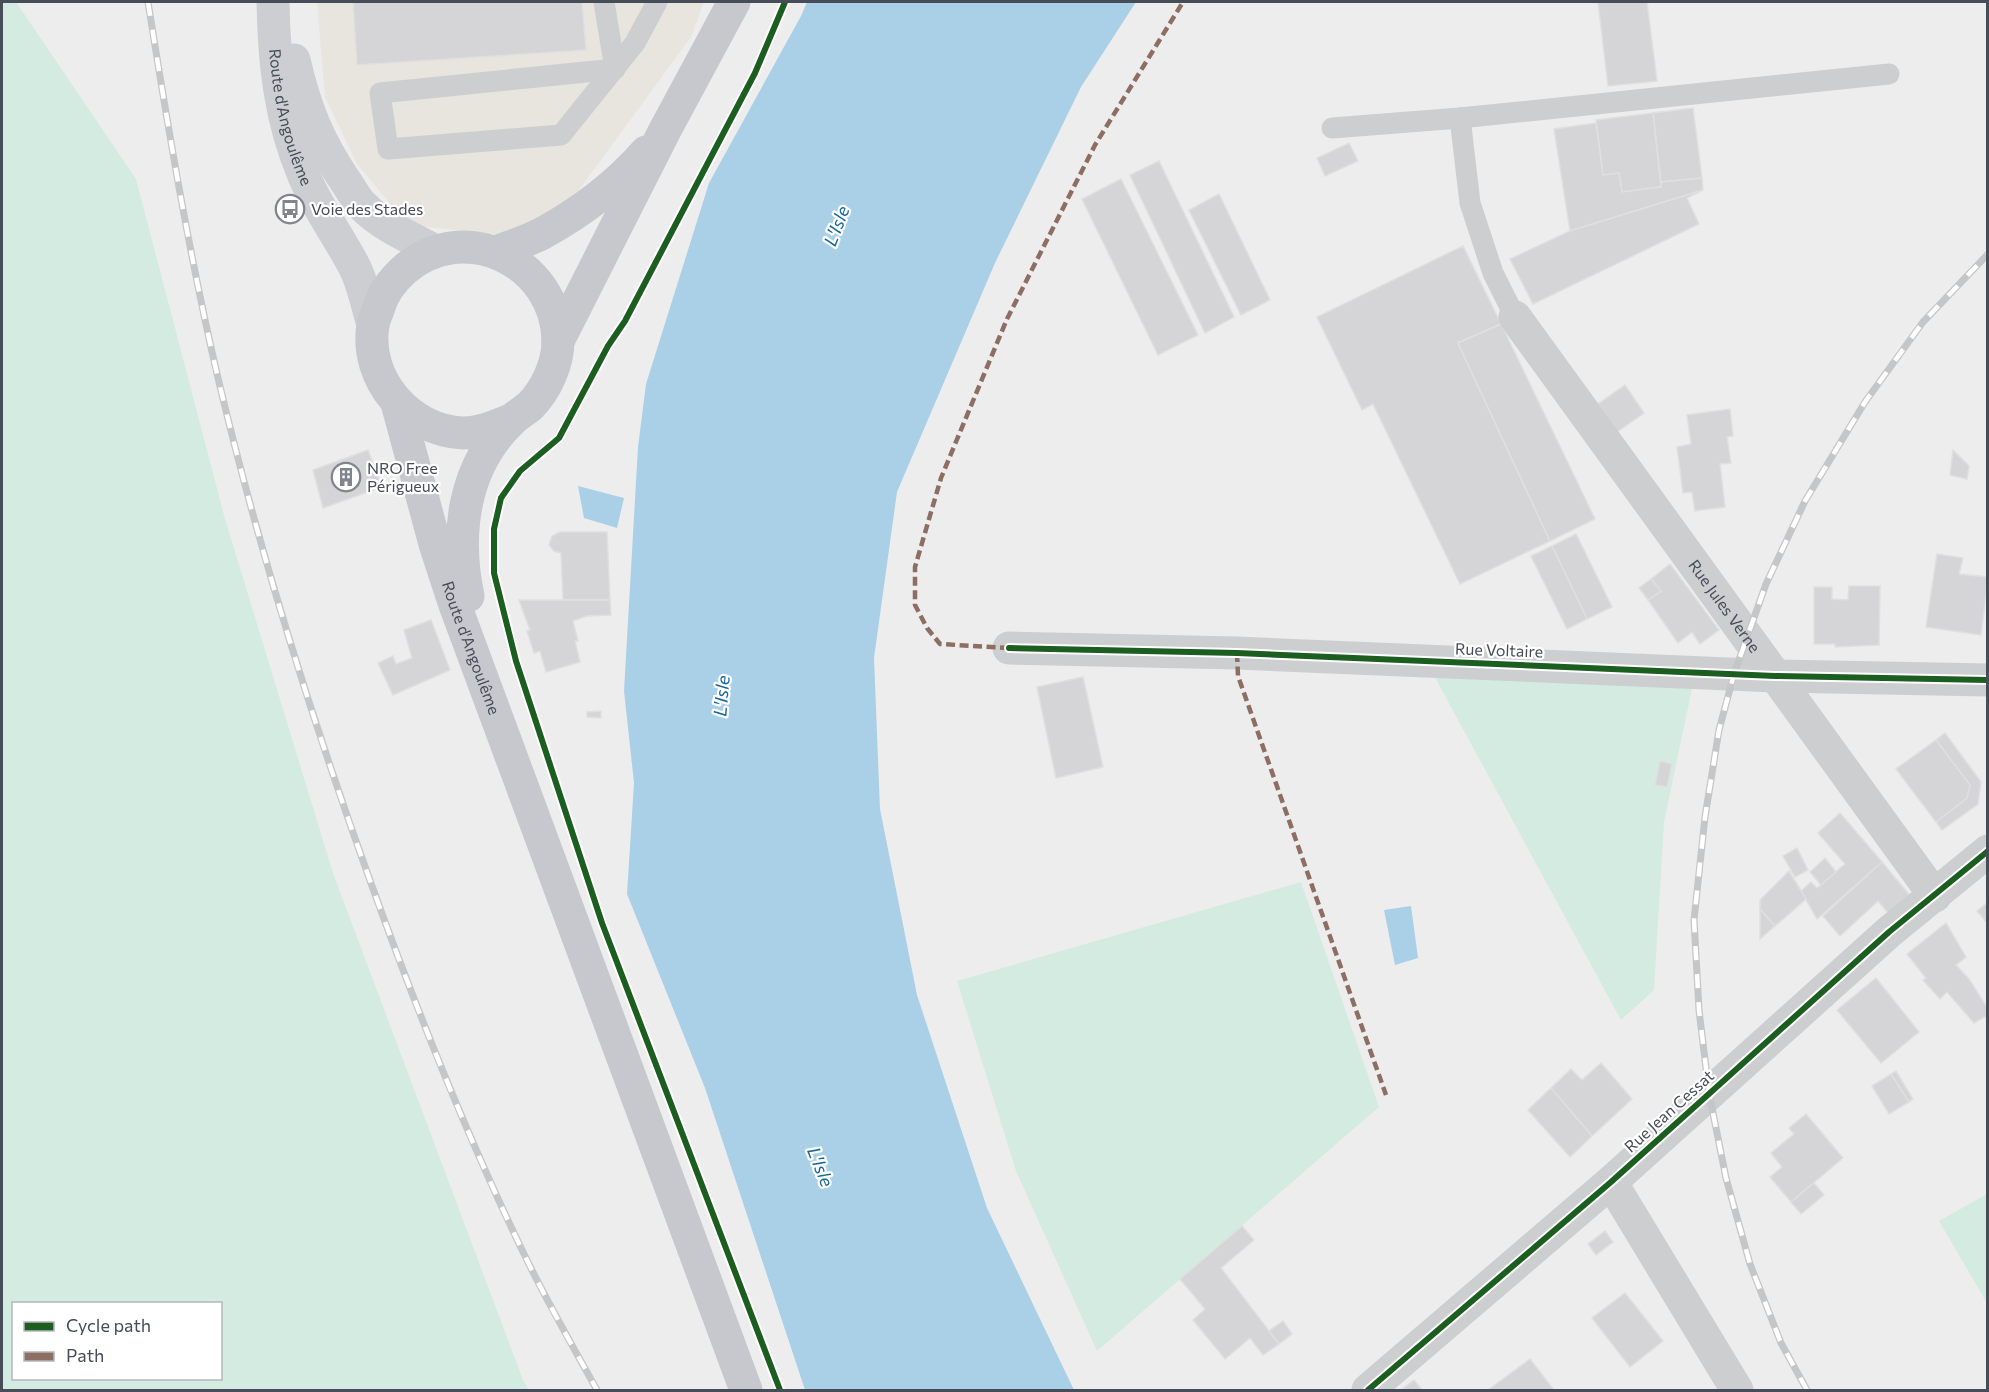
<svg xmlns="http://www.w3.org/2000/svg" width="1989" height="1392" font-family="Commissioner,sans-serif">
  <rect width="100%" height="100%" fill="#eeeded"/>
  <path fill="#e7e5dd" d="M317,2H704L691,37L576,194L512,236L408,225L357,164L325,97Z"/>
  <g fill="#d3ebe0" fill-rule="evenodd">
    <path d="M2,2H16L136,179L225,519L333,873L523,1380L529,1390H2ZM14,1304H220V1378H14Z"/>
    <path d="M1432,672L1693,684L1664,822L1654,990L1621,1020Z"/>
    <path d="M1301,882L1379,1107L1097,1351L1016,1171L957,981Z"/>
    <path d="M1987,1194V1303L1939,1221Z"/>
  </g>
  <g fill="#aad0e7">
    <path d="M807,2H1136L1081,87L995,263L897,492L874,658L880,809L917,995L987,1208L1074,1390H805L705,1088L627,894L634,783L624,691L638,447L646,384L709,183L801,16Z"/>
    <path d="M578,486L624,498L617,528L584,518Z"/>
    <path d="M1411,906L1418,958L1395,965L1384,910Z"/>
  </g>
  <g fill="#d5d5d7" stroke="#dfdfe0" stroke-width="1.5">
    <path d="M353,2H582L586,50L357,65Z"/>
    <path d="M1598,2H1647L1657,81L1608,86Z"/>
    <path d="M1693,108L1702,178L1661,182L1653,113Z"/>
    <path d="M1653,113L1661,187L1622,192L1619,173L1603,175L1596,120Z"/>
    <path d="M1596,123L1603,175L1619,173L1622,192L1661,187V182L1702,178L1703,190L1570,231L1554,129Z"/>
    <path d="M1349,143L1358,161L1325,176L1317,158Z"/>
    <path d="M1159,161L1234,317L1205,333L1130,175Z"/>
    <path d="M1121,179L1198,335L1158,355L1082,199Z"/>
    <path d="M1703,190L1687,198L1699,224L1533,304L1510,259L1570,231Z"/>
    <path d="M1219,194L1270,300L1241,315L1189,210Z"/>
    <path d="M1463,246L1501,324L1458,343L1550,541L1460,584L1373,404L1362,410L1317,317Z"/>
    <path d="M1501,324L1595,519L1550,541L1458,343Z"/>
    <path d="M1625,385L1644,413L1617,432L1598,404Z"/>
    <path d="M1730,409L1733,436L1727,437L1731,463L1720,464L1725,507L1695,511L1692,492L1683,493L1677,447L1691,444L1687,415Z"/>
    <path d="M368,450L382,487L323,508L313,470Z"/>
    <path d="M1953,450L1969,466L1967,479L1950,475Z"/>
    <path d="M560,532H607L610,600H563L561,553L554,551L549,545L552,536Z"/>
    <path d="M1576,534L1612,607L1587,619L1552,546Z"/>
    <path d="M1552,546L1587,619L1567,629L1531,556Z"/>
    <path d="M1937,554L1963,558L1959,574L1988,577L1981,635L1926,627Z"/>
    <path d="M1670,564L1719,630L1700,644L1692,632L1678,643L1648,600L1661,591L1651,579Z"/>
    <path d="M1651,579L1661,591L1648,600L1639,588Z"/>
    <path d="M1849,586H1880L1879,645L1835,647V644H1814V587H1832V599L1848,600Z"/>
    <path d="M519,600H610L611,615L587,616L573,621L578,641H575L580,662L546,672L540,651L534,653L527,631L530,630Z"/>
    <path d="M431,620L450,670L393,695L378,663L393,656L396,664L412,658L404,630Z"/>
    <path d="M1083,677L1103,767L1056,778L1037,687Z"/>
    <path d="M601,711V718L587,717V712Z"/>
    <path d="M1945,733L1981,782L1978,804L1942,830L1936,822L1967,798L1970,785L1936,740Z"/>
    <path d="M1936,740L1970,785L1967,798L1936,822L1896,769Z"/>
    <path d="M1660,761L1672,764L1667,787L1655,785Z"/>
    <path d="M1840,813L1882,862L1817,919L1801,891L1811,882L1817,888L1845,864L1818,833Z"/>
    <path d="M1797,848L1808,870L1795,877L1783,856Z"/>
    <path d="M1825,858L1836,872L1821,885L1810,872Z"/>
    <path d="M1882,862L1911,897L1890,915L1878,901L1840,936L1823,916Z"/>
    <path d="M1789,871L1806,899L1775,926L1760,909V900Z"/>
    <path d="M1988,902V924L1977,911Z"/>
    <path d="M1760,909L1775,926L1760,939Z"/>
    <path d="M1946,923L1966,957L1956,965L1969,979L1988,1009V1015L1974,1023L1947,992L1940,999L1923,980L1926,978L1907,954Z"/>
    <path d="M1876,978L1919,1032L1881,1063L1837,1010Z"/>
    <path d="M1601,1063L1632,1099L1592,1136L1551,1088L1571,1069L1582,1080Z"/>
    <path d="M1896,1071L1913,1099L1909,1102L1891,1074Z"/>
    <path d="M1891,1074L1909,1102L1889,1114L1872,1086Z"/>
    <path d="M1551,1088L1592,1136L1570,1157L1528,1110Z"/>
    <path d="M1806,1114L1843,1158L1791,1202L1770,1177L1782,1167L1771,1153L1794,1134L1789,1128Z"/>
    <path d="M1814,1183L1824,1195L1801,1214L1791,1202Z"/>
    <path d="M1242,1226L1254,1240L1221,1268L1279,1344L1263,1355L1250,1338L1225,1359L1193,1320L1205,1309L1180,1279Z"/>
    <path d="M1605,1231L1613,1242L1596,1255L1588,1244Z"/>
    <path d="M1625,1293L1663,1341L1630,1367L1592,1318Z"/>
    <path d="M1283,1321L1292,1334L1279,1344L1269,1331Z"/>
    <path d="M1530,1359L1554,1390H1488Z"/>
    <path d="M1414,1380L1422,1390H1401Z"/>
  </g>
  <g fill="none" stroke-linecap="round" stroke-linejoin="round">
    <g stroke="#ccced0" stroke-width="21">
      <path d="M604,2L615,69"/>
      <path d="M615,69L380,93L388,149L561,135L635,43L657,2"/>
      <path d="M1332,128L1460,118"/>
      <path d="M1515,317L1493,273L1470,203L1460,118L1889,74"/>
    </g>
    <g stroke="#ccced0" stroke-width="33">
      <path id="s1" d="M1515,317L1935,896"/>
      <path d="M1009,648L1237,653L1775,676L1988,680"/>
      <path d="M1611,1182L1737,1390"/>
      <path d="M1368,1390L1611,1182L1889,932L1988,851"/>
    </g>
    <g stroke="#ccced1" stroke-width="33">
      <path id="s2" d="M273,2C274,62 280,120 304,176C317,207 337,234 353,264C363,282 367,305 373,325"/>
      <path d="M294,60C305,108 318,141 346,182C351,189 356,199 362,205C382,226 411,238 436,251"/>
    </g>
    <g stroke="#c7c8cd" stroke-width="33">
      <path d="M496,252C511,246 528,241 543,233C581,212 618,184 646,152"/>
      <path d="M558,341L665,130L734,2"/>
      <path id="s3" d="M397,403L435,544L455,605L746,1390"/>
      <path d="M468,596C455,534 463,466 512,420C517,415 524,411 530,406C546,390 558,364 558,341C557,262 464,217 404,270C393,280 383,293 379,307C377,313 374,319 373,325C364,379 409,431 463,433C480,433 496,426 511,420"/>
    </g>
    <g stroke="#c4c6c8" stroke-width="7">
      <g id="rail">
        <path d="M148,2C168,128 189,254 218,378C259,551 312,720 372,886C417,1011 466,1134 524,1254C546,1300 572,1345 597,1390"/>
        <path d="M1807,1390L1781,1343L1750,1264L1726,1178L1709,1093L1699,1010L1694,920L1705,817L1719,730L1734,674L1766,584L1805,501L1865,402L1923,322L1988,254"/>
      </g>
    </g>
    <use href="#rail" stroke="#fff" stroke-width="4.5" stroke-dasharray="14" stroke-linecap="butt"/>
    <g stroke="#8d6e63" stroke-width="4.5" stroke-dasharray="9 4.5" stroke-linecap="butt">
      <path d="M1009,648L940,644L927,628L915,605V567L941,478L1007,319L1095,145L1183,2"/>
      <path d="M1237,653L1238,676L1386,1095"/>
    </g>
    <g stroke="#fff" stroke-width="10">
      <g id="cycleway">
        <path d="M1009,648L1237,653L1775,676L1988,680"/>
        <path d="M780,1390L602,923L516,661L494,573V529L501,498L520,471L559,438L608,346L625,321L755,73L785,2"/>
        <path d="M1368,1390L1611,1182L1889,932L1988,851"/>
      </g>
    </g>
    <use href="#cycleway" stroke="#1b5e20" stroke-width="6"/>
  </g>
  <defs>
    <g id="bus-ring" transform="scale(1.5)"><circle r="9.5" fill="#fff" stroke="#81848c" stroke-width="1.5"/><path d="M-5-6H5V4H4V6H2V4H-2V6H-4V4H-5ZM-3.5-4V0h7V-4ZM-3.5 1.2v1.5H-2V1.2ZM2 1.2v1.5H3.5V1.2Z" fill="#81848c"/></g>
    <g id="building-ring" transform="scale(1.5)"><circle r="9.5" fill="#fff" stroke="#81848c" stroke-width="1.5"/><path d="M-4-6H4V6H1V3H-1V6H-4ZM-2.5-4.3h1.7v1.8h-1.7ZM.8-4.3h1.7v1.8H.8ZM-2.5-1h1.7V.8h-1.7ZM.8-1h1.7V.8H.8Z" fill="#81848c"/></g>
  </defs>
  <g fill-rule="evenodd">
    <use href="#bus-ring" x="290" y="209"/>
    <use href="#building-ring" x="346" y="477"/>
  </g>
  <g text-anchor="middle" stroke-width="4.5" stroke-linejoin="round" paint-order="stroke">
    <g font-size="16" fill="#464c58" stroke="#fff">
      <text dy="6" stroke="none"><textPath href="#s2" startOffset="117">Route d'Angoulême</textPath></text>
      <text dy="6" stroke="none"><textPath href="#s1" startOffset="357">Rue Jules Verne</textPath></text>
      <text dy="6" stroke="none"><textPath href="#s3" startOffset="256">Route d'Angoulême</textPath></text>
      <text transform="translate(1499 650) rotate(2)" y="6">Rue Voltaire</text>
      <text transform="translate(1669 1111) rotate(-42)" y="6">Rue Jean Cessat</text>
    </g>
    <g font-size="16" fill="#464c58" stroke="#fff" text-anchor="start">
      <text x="311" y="215">Voie des Stades</text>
      <text x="367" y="474">NRO Free<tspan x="367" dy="18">Périgueux</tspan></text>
    </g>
    <g font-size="18" font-style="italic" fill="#17699a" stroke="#fff">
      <text transform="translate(837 226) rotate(-69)" y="6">L'Isle</text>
      <text transform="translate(722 696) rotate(-85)" y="6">L'Isle</text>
      <text transform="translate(820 1167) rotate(68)" y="6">L'Isle</text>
    </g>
  </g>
  <rect width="1989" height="1392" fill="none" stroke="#464c58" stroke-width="6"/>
  <rect x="12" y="1302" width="210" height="78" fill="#ffffff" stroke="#b5b7bc" stroke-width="1.5"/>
  <rect x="24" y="1322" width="30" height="9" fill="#1b5e20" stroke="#b5b7bc" stroke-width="1.5"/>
  <text x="66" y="1332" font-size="18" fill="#464c58">Cycle path</text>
  <rect x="24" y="1352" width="30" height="9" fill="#8d6e63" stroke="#b5b7bc" stroke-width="1.5"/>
  <text x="66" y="1362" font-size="18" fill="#464c58">Path</text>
</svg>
